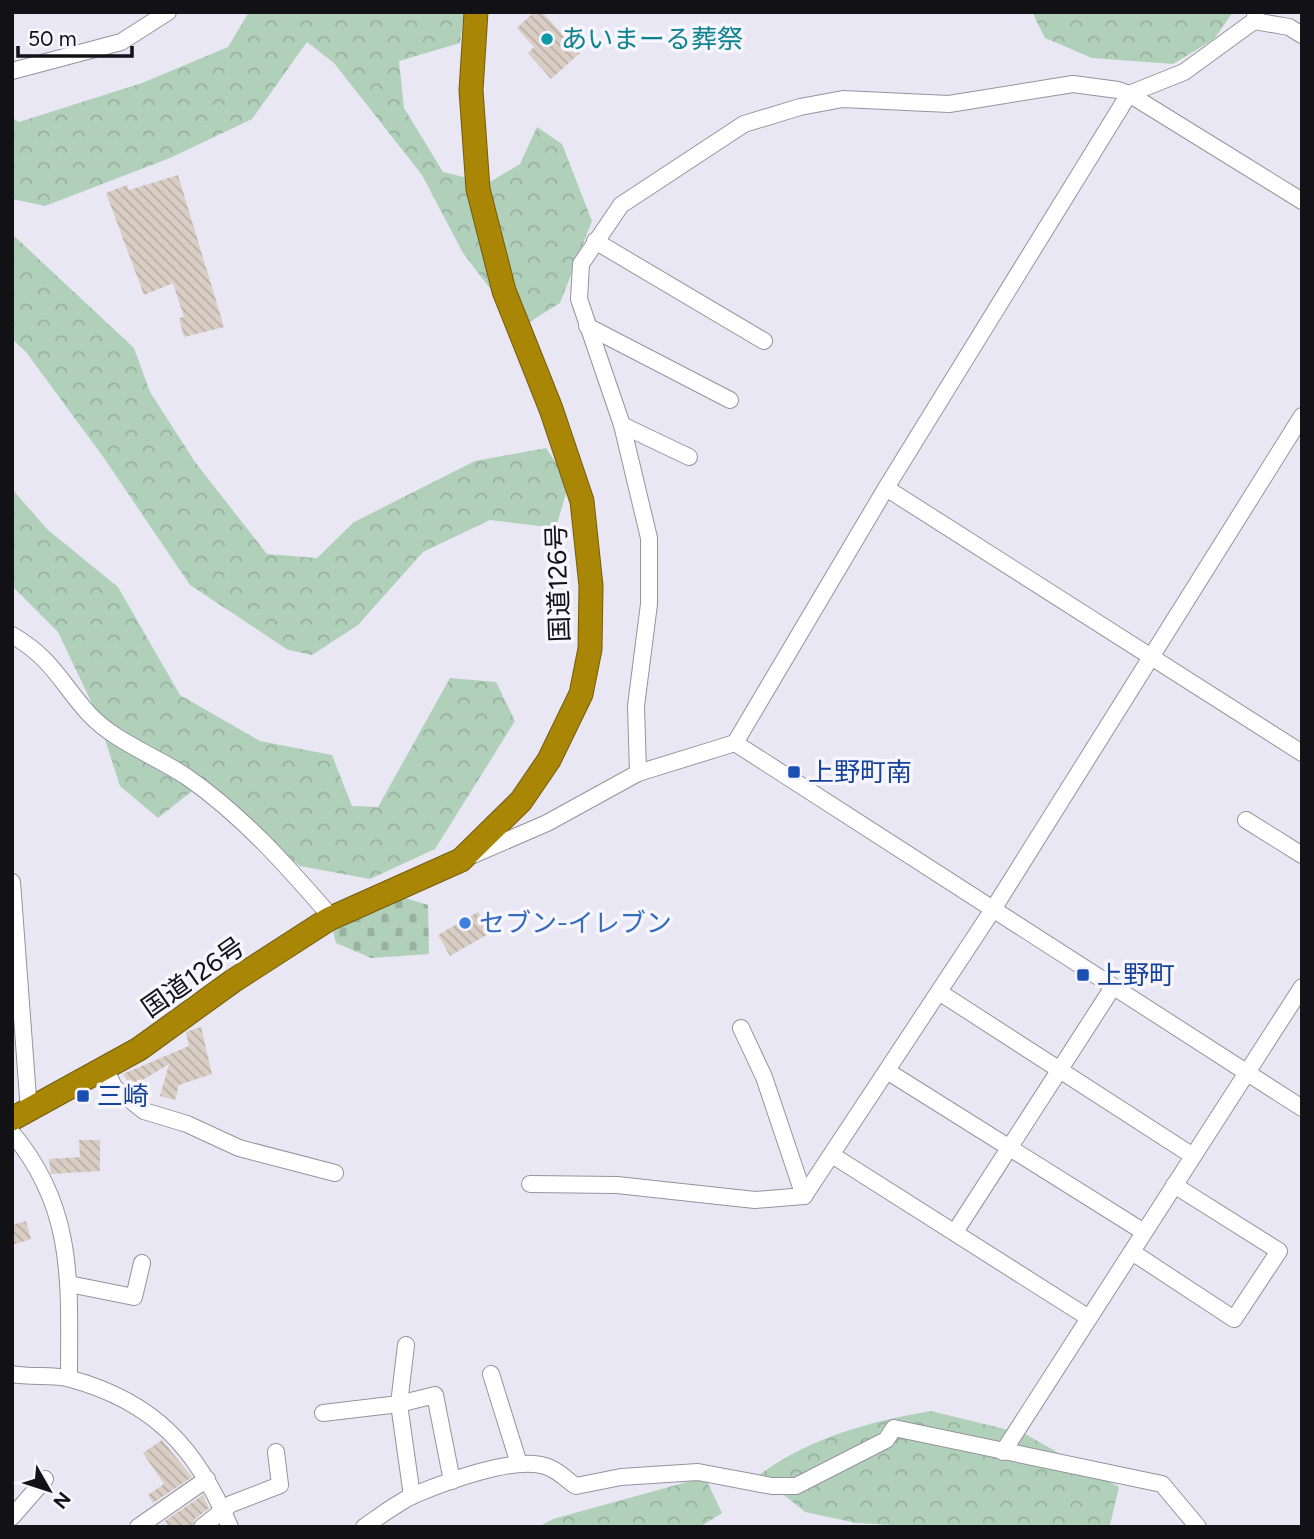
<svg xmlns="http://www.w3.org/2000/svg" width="1314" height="1539" font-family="Figtree,'Noto Sans JP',sans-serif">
  <defs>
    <pattern id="forest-crowns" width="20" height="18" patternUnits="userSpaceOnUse" patternTransform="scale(1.75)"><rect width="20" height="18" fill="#b1d0ba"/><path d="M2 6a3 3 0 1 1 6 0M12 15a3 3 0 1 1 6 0" fill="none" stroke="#97b29f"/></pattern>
    <pattern id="cemetery-stones" width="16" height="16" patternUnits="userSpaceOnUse" patternTransform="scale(1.75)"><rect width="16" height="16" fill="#b1d0ba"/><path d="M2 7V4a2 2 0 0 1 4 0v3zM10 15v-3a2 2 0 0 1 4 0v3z" fill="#97b29f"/></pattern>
    <pattern id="building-back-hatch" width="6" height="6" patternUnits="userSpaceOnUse" patternTransform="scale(1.75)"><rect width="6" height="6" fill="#d9cdc4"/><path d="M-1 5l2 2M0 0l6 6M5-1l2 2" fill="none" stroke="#b9afa8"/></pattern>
  </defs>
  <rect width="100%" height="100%" fill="#eae7f4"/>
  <g fill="url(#forest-crowns)">
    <path d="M249,12H464L460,43L399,61L404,108L443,172L488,183L520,164L537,127L562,144L592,221L560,303L520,328L463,253L422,175L334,63L307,42L252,119L170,158L45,206L12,199V118L19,122L142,83L228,47Z"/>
    <path d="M1032,12H1233L1214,39L1173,64L1092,58L1045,38Z"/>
    <path d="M12,234L134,348L150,392L195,462L267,554L317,558L354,522L475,461L546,448L569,483L556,528L490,520L423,552L358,625L312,655L288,650L190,585L104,458L26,352L12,339Z"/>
    <path d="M12,489L48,530L118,587L180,695L260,741L332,755L352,806L378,807L450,678L496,682L515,721L435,849L370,879L300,866L228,808L196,788L158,818L120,786L96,712L58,632L12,586Z"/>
    <path d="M931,1411L1025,1434L1119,1487L1110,1525L928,1527L856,1523L805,1512L759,1475C809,1438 871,1421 931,1411Z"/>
    <path d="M705,1477L722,1513L700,1527H538L553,1519Z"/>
  </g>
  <path fill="url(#cemetery-stones)" d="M402,897L428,905L429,954L371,958L336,943L332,928Z"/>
  <g fill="url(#building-back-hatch)">
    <path d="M534,12H542L580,53L551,79L528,53L534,47L517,28Z"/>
    <path d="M178,175L224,327L184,337L179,318L184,317L173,283L144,295L106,193L127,185L129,190Z"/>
    <path d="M478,912L490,933L450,956L438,935Z"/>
    <path d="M201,1027L212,1074L179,1085L175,1100L160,1096L169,1064L131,1087L123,1074L189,1046L186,1032Z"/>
    <path d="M79,1140H100V1171L51,1174L49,1159L80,1157Z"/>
    <path d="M26,1221L31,1239L12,1245V1225Z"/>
    <path d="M162,1440L192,1477L153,1503L148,1495L164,1484L143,1453Z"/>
    <path d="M203,1495L209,1508L195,1519L192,1527H169L165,1521Z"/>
  </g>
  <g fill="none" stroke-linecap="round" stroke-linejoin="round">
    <g stroke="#95939f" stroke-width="18">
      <g id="minor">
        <path d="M1254,21L1289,27L1302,35"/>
        <path d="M12,71L121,42L168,12"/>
        <path d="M595,241L764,341"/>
        <path d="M587,326L730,400"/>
        <path d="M622,425L689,457"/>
        <path d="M886,488L1302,753"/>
        <path d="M12,635C53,659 60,682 89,714C115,742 156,756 187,777C243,816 288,867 332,918"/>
        <path d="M735,743L886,488L1129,94L1184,72L1254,21L1256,12"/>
        <path d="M638,773L636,706L649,604V538L622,425L579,299L581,264L621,205L744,124L800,107L843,99L949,104L1073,84L1118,90L1129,94L1302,201"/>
        <path d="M1246,820L1302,855"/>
        <path d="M473,855L547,823L638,773L735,743L1302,1108"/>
        <path d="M12,882L29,1111"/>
        <path d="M939,992L1193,1156"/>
        <path d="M741,1028L764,1077L804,1196"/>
        <path d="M106,1070L114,1087L144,1111L187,1124L239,1148L335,1173"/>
        <path d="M887,1071L1144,1232"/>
        <path d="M12,1133C76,1209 69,1285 69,1378"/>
        <path d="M832,1155L1089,1318"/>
        <path d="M530,1184L617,1185L755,1200L804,1196"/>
        <path d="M804,1196L992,911L1302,416"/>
        <path d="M955,1232L1113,987"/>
        <path d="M1132,1252L1234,1319L1279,1251L1174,1185"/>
        <path d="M69,1284L134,1297L142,1263"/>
        <path d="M406,1345L399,1404L412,1496"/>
        <path d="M12,1374C31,1378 53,1374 71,1379C155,1402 197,1449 230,1527"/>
        <path d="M491,1374L519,1464"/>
        <path d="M323,1413L399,1404L435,1395L452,1481"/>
        <path d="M1003,1452L1302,987"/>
        <path d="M12,1517L45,1479"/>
        <path d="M138,1527L207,1479"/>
        <path d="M202,1527L231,1504L280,1485L276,1452"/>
        <path d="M364,1527C380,1516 397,1503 414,1495C445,1482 514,1456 545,1466C559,1470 565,1479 576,1486L621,1477L698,1472L772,1486H796L886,1440L894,1428L1162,1484L1198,1527"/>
      </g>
    </g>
    <g stroke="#745d0b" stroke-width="25">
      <path id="highway" d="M12,1119L139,1049L233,981L329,919L461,860L521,801L549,760L581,694L590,649L591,586L582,501L551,409L504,291L478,189L471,90L476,12"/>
    </g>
    <use href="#minor" stroke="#fff" stroke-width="16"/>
    <use href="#highway" stroke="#a98605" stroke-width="23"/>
  </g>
  <circle fill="#0f9aa8" stroke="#f7f5fd" stroke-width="2.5" cx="547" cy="39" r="7"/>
  <g fill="#1a4fb4" stroke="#f7f5fd" stroke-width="2.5">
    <rect x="787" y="765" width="14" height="14" rx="3.5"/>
    <rect x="1076" y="968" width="14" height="14" rx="3.5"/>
    <rect x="76" y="1089" width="14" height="14" rx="3.5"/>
  </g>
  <circle fill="#3f7fe0" stroke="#f7f5fd" stroke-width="2.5" cx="465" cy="923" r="7"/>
  <g text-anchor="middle" stroke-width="7" stroke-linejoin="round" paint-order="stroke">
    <g font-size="26" fill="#0d838f" stroke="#f7f5fd" text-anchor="start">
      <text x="561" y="48">あいまーる葬祭</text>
    </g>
    <g font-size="26" fill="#121115" stroke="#f7f5fd">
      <text transform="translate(558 583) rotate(-92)" y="9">国道126号</text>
      <text transform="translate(193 977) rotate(-35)" y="9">国道126号</text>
    </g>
    <g font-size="26" fill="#164399" stroke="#f7f5fd" text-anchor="start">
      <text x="808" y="781">上野町南</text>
      <text x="1097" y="984">上野町</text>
      <text x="97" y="1105">三崎</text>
    </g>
    <g font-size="26" fill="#366cbe" stroke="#f7f5fd" text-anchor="start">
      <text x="479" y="932">セブン-イレブン</text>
    </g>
  </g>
  <rect width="1314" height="1539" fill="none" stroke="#121115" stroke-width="28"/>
  <g transform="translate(49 1490) rotate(129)" stroke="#f7f5fd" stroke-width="5" paint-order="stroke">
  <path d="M0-5L12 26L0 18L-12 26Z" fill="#121115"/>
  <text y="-10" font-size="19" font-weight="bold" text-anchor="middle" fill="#121115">N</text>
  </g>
  <path d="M18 46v10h114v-10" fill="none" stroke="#121115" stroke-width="3.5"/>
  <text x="28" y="46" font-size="21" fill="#121115" stroke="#f7f5fd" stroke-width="5" paint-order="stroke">50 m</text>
</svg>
